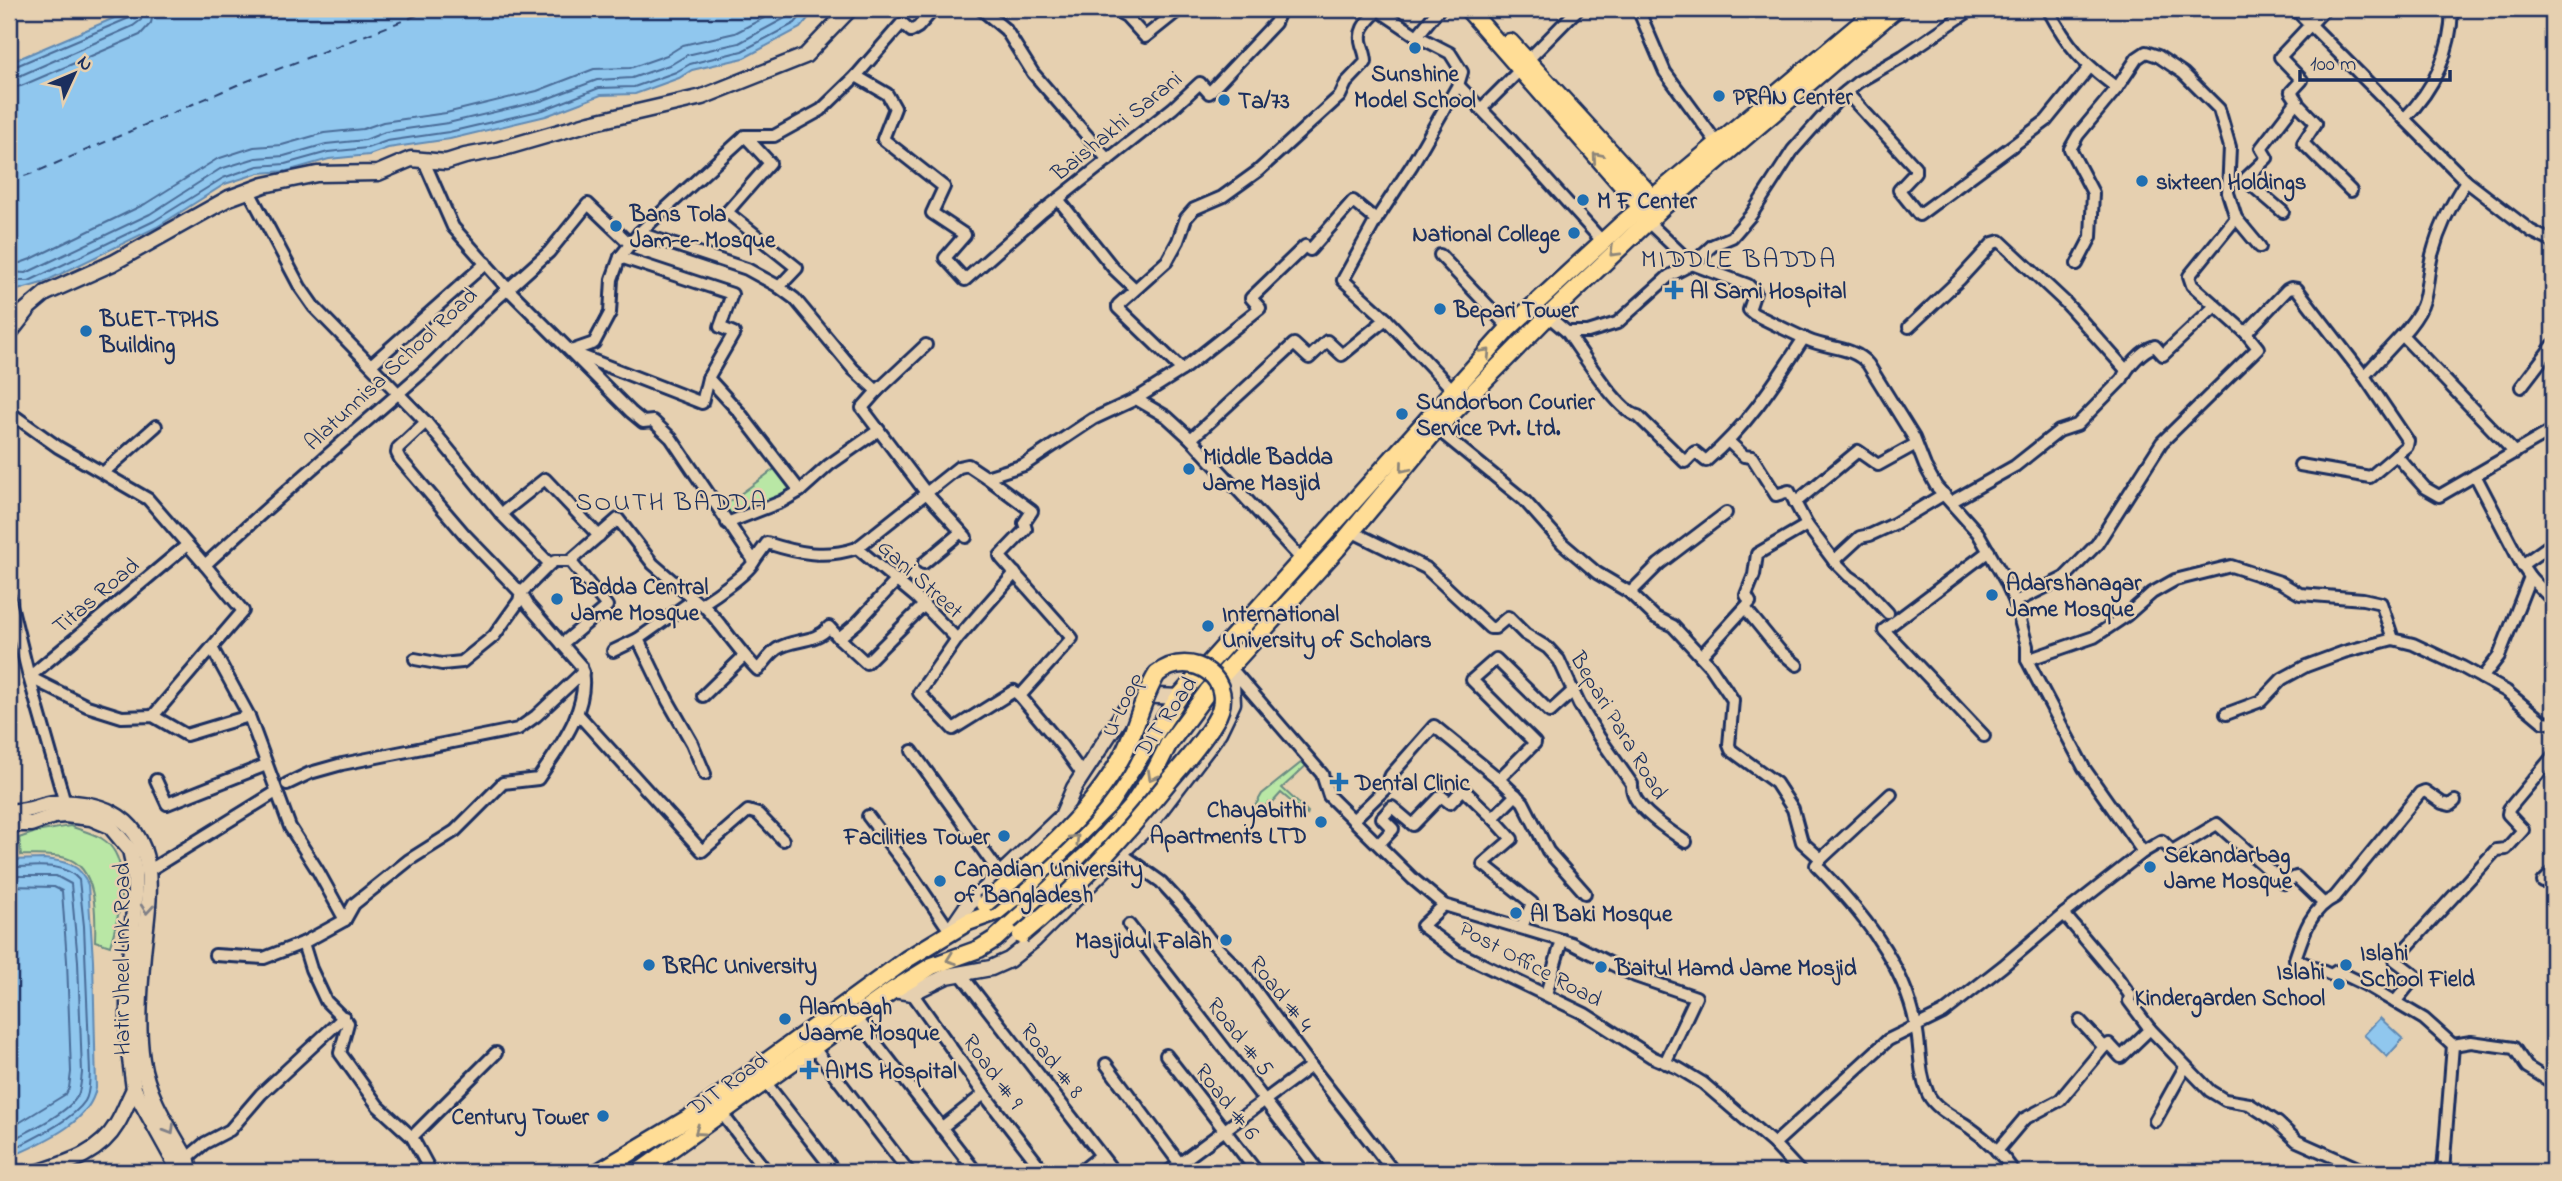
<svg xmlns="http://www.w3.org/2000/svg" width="2562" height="1181" font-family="'Indie Flower',sans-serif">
  <rect width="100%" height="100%" fill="#e6d0b0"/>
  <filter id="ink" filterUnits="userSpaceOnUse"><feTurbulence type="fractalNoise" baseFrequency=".0143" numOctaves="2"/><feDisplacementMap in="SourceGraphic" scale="14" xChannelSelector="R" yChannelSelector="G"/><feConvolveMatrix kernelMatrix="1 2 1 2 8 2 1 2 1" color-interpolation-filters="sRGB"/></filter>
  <g filter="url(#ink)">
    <g fill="#b9e7a5" stroke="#6a8b82" stroke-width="2">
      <path d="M777,467L794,489L781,500L733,519L724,506Z"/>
      <path d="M1307,758L1310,762L1282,788L1308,812L1307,815L1281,793L1272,803L1269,802L1257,817L1251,813L1262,794Z"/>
      <path d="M70,826C80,830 92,833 101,838C135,858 119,917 110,946L95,941C96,914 97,867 66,858C52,854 35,856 21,855L19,838L36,832Z"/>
    </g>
    <g fill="#90c7ee" stroke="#618ab4" stroke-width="2">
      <path d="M135,9H816L800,28L744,58L692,70L679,78L635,94L601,95L546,116L450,139L388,148L369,155L329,159L287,171L259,173L225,184L157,227L42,283L18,290L9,288V63Z"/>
      <path d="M44,859C64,861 81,864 88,885L93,960L96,1088C89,1125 39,1143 9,1158V860Z"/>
      <path d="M2380,1018L2403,1039L2387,1057L2364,1035Z"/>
    </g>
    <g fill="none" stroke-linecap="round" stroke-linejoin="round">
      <g stroke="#4a6c98" stroke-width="2">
        <path d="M9,69L129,18L134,14V9"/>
        <path d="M9,78L17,77L133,26L141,20L143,9"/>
        <path d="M9,88L21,86L140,35L151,23L154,9"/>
        <path d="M9,262L20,263L31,259L145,204L217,159L254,147L282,145L324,133L363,129L383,122L446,113L537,91L594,69L630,68L667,55L683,45L735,33L781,9"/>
        <path d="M9,272L26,273L150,214L220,169L256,158L284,156L326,144L365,140L385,132L448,123L541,101L597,80L632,78L672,64L687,55L739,43L789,16L796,9"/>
        <path d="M9,281H29L154,221L223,178L258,166L285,164L328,152L367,148L387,141L449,132L543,110L599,88L634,87L676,72L690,64L742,51L795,23L807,9"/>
        <path d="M9,867C31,868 62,860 79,880L84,926L90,1073C89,1082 90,1093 85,1101C72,1121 30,1140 9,1151"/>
        <path d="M9,876H56L71,884L78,961L82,1073C81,1080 81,1088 78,1095C69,1113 27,1132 9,1141"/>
        <path d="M9,886L54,887L62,891L67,961L71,1072L69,1088L66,1094L9,1129"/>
      </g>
      <path stroke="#273e6c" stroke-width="2" stroke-dasharray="9 7" stroke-linecap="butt" d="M9,181L36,172L237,85L433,9"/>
      <g stroke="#1b2f5e" stroke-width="16">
        <g id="street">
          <path d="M981,9L1006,30L1033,73L1108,160"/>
          <path d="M1113,9L1126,16L1145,37L1180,9"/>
          <path d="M1377,9L1417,36"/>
          <path d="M1638,9L1665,72L1717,143"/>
          <path d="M2048,9C2068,47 2082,62 2117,88L2137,58L2146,52L2158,56L2183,73L2219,109L2230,147L2228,193L2236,218L2260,247"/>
          <path d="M2295,9L2466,181L2531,231L2553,242"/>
          <path d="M1527,61L1578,9"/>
          <path d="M856,76L887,94L895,108L883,139L944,187L932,213L965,235L945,258L965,280L1043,211L1173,108L1200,83L1209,93L1275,23L1281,9"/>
          <path d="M1458,85L1511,140L1602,241"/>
          <path d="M1846,92L1915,167V173L1899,190L1919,215L2046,121L2089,68"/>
          <path d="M2296,102L2316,123L2303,143L2351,191"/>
          <path d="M1481,109L1520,70"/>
          <path d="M2404,119C2435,88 2451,53 2452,9"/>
          <path d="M745,136L770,163L727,212L797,268L779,287"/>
          <path d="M423,159L453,227L508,289L549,252L588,204L630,244"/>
          <path d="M2466,181C2451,204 2439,228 2432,255C2423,295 2432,301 2402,335L2515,453"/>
          <path d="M249,191L300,287L314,307L426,422L501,514L550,564"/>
          <path d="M1058,199L1114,269L1135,289"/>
          <path d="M2283,212L2248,182L2246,178L2267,158L2261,148L2297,101L2291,92L2302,80L2280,57L2325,9"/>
          <path d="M2236,218L2189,276L2192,285L2246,333L2287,290L2291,288L2297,289L2364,376L2408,441L2407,446L2396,455"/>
          <path d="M1376,220L1343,280L1386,319L1452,389"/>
          <path d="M1647,221L1692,264L1748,285L1755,292L1749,310L1754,314C1772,323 1790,332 1808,340C1828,349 1853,346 1868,364L1914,438L1925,466L1936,486L1978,533L2005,580L2015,602L2027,646V660L2039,683L2084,768L2143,852L2162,841L2172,851L2217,824L2284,883L2296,877L2323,903"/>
          <path d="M639,233L747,269L776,285L795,299L853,369L877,391"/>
          <path d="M1440,255L1509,328"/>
          <path d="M620,257L732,294L720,327L734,333L708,378"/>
          <path d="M2077,264L2091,237L2093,193L2070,149L2078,135L2117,88"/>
          <path d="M1548,316L1567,332H1588L1617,323L1669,276L1692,264L1713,245L1732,237L1751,215L1793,150L1842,95L1858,82L1903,56L1972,9"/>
          <path d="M1909,327L1959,280L1993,243L2000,241L2065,302L2126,370"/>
          <path d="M1567,332C1581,351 1618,412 1638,416L1685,462L1695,452L1706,461C1748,425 1774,384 1804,338"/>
          <path d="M926,345L877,391L862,408L927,494L966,537"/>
          <path d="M571,351L594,343L610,313L612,279L620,257L639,233L745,136H774L821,110L856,76L902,23L911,31L918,27L934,9"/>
          <path d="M576,354L702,403L708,378L740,413L800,491"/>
          <path d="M372,364L486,263"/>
          <path d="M1182,370L1118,308V305L1167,261L1178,241L1186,218L1194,209L1222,197L1258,171L1340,96L1346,83L1366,62C1366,56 1364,51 1362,45C1357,29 1368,21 1378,10"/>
          <path d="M2364,376L2402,335"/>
          <path d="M2521,387L2553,345"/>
          <path d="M1136,399L1167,417L1191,439L1303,561"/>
          <path d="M9,412L58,447L148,499L205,565C277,498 351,435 424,371C453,345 477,314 508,289L631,412L643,422L653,421L671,438L754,561L767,543C798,553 825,559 857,548L959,467L968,465L986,477L1024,465L1093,419L1136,399L1182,370L1260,308L1251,298L1305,246L1310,250L1353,201L1376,220L1412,165L1458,85L1462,72L1450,53L1417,36L1439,9"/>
          <path d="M426,422L398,448L397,453L400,459L465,535L521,593L528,605L581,666C592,706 559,748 538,779L503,783L455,831L409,860L354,904L345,920L303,943L311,969L326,1001L348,1023L340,1053L378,1106L412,1137L431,1172"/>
          <path d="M1437,429L1524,500L1563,544L1597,573L1629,592L1655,617L1673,626L1710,666L1733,700L1729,745L1731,750L1776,783L1793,809L1802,842L1821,859L1816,865C1859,909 1904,962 1916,1026C1921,1049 1918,1071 1928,1094C1936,1110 1956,1118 1969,1127C1986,1139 2003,1155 2014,1172"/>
          <path d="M1191,439L1294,344L1309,358L1327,341L1342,355L1386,319"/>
          <path d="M1728,441L1744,456L1752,457L1776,495L1789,491L1807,525L1834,561L1849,576L1862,585L1888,613"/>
          <path d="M2300,465L2370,477L2396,455L2425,488L2439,496L2553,430"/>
          <path d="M104,472L156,426"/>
          <path d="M2475,475L2522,565L2530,577L2553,601"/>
          <path d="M986,477L1032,511L1024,523L1026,529L1000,556L1002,559L1072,638L1020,696L1062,746L1083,775"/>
          <path d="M1951,502L2015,466L2059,431L2077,425L2122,379C2127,367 2142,350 2155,346L2163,355L2214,307"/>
          <path d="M1795,503L1858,451L1878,465L1916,444"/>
          <path d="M501,514L545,479L599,536"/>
          <path d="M727,523L781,502L800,491L829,465L879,430"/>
          <path d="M1351,531L1426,568L1490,628H1495L1508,617L1525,634L1548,648L1559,660L1579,704L1599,737L1632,784C1630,807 1669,830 1686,842"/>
          <path d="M857,548L916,597L957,639"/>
          <path d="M1834,561L1860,537L1870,535L1894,524L1944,494"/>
          <path d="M924,563L961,532"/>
          <path d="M2522,565L2553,543"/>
          <path d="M1015,573L957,639L919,693L953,729L1014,691L1020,696"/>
          <path d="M1630,593L1659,564L1726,513"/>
          <path d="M9,597L29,677L87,706L122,717L153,716L186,735L249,716"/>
          <path d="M2015,602L2064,578L2097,544L2162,442L2258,348L2246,333"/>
          <path d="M702,604C722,624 737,649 758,670C764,663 770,654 777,649C793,638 815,644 829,627L839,638L857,623L897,580"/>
          <path d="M1745,608L1780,651L1797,665"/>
          <path d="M839,638L866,663L924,605"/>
          <path d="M638,639L668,701L692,743L705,774"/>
          <path d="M562,644L607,606L570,561"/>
          <path d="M212,648L249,716L290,827L318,871L345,920"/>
          <path d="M613,651L638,639L693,600"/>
          <path d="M1701,656L1750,602L1746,595L1754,575L1757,554L1807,525"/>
          <path d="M415,659L442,664L462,662L494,636L519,601L521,593L550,564L555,561H570L618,519L653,564L698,603L702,604C713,597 750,572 754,561"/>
          <path d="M2027,660L2094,637L2127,615L2152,593L2175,580L2231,566L2280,582L2300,594L2363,599L2381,603L2393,639"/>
          <path d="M1230,667L1322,774L1329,796L1413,879L1444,905L1422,926L1457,952L1585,1014L1652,1057L1678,1068L1703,1083L1774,1144L1800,1172"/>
          <path d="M2482,678L2499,656L2530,577"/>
          <path d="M1573,691L1550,712L1496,659L1472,680L1535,743L1499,779L1523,802L1548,851L1585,893"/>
          <path d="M703,696L744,656"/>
          <path d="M577,713L702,851L748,811L758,814L783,840"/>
          <path d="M2226,714L2261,701L2282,679L2306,666L2344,652L2393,639L2413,644L2462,667L2506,691L2543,722L2553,723"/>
          <path d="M153,716L243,611L205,565"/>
          <path d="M1984,736L1884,630L1989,551"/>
          <path d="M912,751L1001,875"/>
          <path d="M156,780L167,804L266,765"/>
          <path d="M287,784L310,773L342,764L518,729L536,716L583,672"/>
          <path d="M65,803L29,677L187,545"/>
          <path d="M868,816L903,862L950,931"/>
          <path d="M1493,818L1512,839L1483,864L1532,903L1522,927"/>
          <path d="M1353,820L1385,789L1391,775L1434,726L1499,779"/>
          <path d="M1379,844L1393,829L1382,818L1392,807L1413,825L1441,796L1450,803L1463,789L1493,818L1516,795"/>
          <path d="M1122,854L1161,882L1192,916L1210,940L1243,974L1311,1066L1394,1172"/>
          <path d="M1821,859L1891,794"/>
          <path d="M148,871L276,792"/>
          <path d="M2543,882L2553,872"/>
          <path d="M1444,905L1571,943L1635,976L1696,997L1665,1063"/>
          <path d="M2064,914L2143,852"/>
          <path d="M1129,925L1320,1172"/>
          <path d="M215,955L264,958L303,943"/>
          <path d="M960,973L1114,1172"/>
          <path d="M912,993L984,1094L1044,1172"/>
          <path d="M1546,994L1562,940"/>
          <path d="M2395,1002L2416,976L2395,960L2496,850L2506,849L2523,830L2508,814L2509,809L2553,756"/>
          <path d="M856,1017L976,1172"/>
          <path d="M2453,1045L2424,1019L2366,985L2337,971L2331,975L2295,959C2303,935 2310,909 2335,897L2420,793L2425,791L2442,803L2450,805L2455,801"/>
          <path d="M2104,1047L2109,1044L2121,1057L2150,1029"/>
          <path d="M814,1048L909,1172"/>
          <path d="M1166,1055L1257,1172"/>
          <path d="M1106,1064L1186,1172"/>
          <path d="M766,1083L835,1172"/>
          <path d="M723,1115L767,1172"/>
          <path d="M2155,1121L2185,1067"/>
          <path d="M941,1128L984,1094"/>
          <path d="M412,1137L496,1053"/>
          <path d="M1774,1144L1888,1040L1943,1013L2003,966L2064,914L2117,977L2130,995L2129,1001L2150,1029L2210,1091L2225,1100L2249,1104L2278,1123L2297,1141L2367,1172"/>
          <path d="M1997,1151L2024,1119L2060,1100L2104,1047L2080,1021"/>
          <path d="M186,1159L205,1143L230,1130L261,1094L344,1017"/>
          <path d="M1080,1172L1100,1156"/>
          <path d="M1168,1172L1311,1066"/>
          <path d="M2443,1172L2453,1045L2471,1042L2514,1048L2527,1067L2553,1083"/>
        </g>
      </g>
      <g stroke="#1b2f5e" stroke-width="19">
        <g id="secondary">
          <path d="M9,317L21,314L46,293L113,263L229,198L264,185L317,174L378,173L411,159L446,162L465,156L497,150L590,123L702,97L805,56L850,9"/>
          <path d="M9,334L27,311"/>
          <path d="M9,811C27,813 38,805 55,803C72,801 98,805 112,813C164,840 147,908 143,954C140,988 137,1027 142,1060C148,1098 170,1129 188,1161L190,1172"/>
          <path d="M9,824H31L54,816L65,815L91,818L110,826L130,850L134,868L135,896L128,986V1044L134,1089L180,1172"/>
          <path d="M950,931L967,906L1062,816L1074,788L1127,707L1138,695L1179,697"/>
          <path d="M893,990L912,993L947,976L991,968L1009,960L1034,940L1149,825L1207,749L1219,732L1233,703L1232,684L1226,672"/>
          <path d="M39,1172C70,1162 100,1153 117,1124C124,1113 128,1100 134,1089"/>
        </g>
      </g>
      <g stroke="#1b2f5e" stroke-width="21">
        <g id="primary">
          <path d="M1468,9L1642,208"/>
          <path d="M1510,42L1653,198"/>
          <path d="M598,1172L692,1116L907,959L968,922L996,912L1023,890L1109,804L1179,697L1509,328L1623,223L1878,9"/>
          <path d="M639,1172L893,990L932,966L979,949L995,939L1092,850L1132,806L1155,771L1168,745L1208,691L1337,549L1437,429L1548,316L1664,206L1896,9"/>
        </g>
      </g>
      <use href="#street" stroke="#e6d0b0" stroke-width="10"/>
      <use href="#secondary" stroke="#e6d0b0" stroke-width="14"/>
      <use href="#primary" stroke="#ffdd96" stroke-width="16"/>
      <g stroke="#1b2f5e" stroke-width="21" stroke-linecap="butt">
        <path id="primary-bridge" d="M985,904C1032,863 1091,814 1121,758C1136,731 1141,700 1157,674C1192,646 1240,681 1215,721C1202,743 1185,762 1169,781C1125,836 1076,890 1021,935"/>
      </g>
      <use href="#primary-bridge" stroke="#ffdd96" stroke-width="16"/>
    </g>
    <defs><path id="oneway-chevron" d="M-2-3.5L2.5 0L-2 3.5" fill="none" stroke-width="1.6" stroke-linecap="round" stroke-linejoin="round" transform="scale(1.75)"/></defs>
    <g stroke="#8d867a">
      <use href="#oneway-chevron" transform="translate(1597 157) rotate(-131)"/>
      <use href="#oneway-chevron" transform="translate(1614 252) rotate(136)"/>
      <use href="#oneway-chevron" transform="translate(1486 353) rotate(-47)"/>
      <use href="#oneway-chevron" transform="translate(1404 468) rotate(130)"/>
      <use href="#oneway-chevron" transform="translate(1152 776) rotate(120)"/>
      <use href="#oneway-chevron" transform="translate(1075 839) rotate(-45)"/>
      <use href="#oneway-chevron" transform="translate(951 959) rotate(160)"/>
      <use href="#oneway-chevron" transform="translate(699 1131) rotate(145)"/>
    </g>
    <g stroke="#808087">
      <use href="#oneway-chevron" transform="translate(147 909) rotate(95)"/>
      <use href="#oneway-chevron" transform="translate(170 1130) rotate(59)"/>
    </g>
  </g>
  <g fill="#1f6fb2" stroke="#e6d0b0" stroke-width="2.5">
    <circle cx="1415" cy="48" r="7"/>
    <circle cx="1719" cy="96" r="7"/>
    <circle cx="1224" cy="100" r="7"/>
    <circle cx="2142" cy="181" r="7"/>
    <circle cx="1583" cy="200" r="7"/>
    <circle cx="616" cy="226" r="7"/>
    <circle cx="1574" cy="233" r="7"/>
    <path d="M1670.5 279.5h7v7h7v7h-7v7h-7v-7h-7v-7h7z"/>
    <circle cx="1440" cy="309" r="7"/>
    <circle cx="86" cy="331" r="7"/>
    <circle cx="1402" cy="414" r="7"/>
    <circle cx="1189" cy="469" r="7"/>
    <circle cx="1992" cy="595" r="7"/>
    <circle cx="557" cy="599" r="7"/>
    <circle cx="1208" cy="626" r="7"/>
    <path d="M1335.5 771.5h7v7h7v7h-7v7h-7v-7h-7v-7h7z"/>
    <circle cx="1321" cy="822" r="7"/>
    <circle cx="1004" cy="836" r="7"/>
    <circle cx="2150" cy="867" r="7"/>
    <circle cx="940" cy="881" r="7"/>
    <circle cx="1516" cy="913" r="7"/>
    <circle cx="1226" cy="940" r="7"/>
    <circle cx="649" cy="965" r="7"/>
    <circle cx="2346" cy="965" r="7"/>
    <circle cx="1601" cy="967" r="7"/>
    <circle cx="2339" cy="984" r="7"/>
    <circle cx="785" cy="1019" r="7"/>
    <path d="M805.5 1059.5h7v7h7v7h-7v7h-7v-7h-7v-7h7z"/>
    <circle cx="603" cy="1116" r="7"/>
  </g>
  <g text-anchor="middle" stroke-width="5" stroke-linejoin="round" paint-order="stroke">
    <g font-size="23" font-weight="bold" fill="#1b2f5e" stroke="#e6d0b0" text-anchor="start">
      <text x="1415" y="81" text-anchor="middle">Sunshine<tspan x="1415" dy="26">Model School</tspan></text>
      <text x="1733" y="104">PRAN Center</text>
      <text x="1238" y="108">Ta/73</text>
      <text x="2156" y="189">sixteen Holdings</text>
      <text x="1597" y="208">M F Center</text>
      <text x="630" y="221">Bans Tola<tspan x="630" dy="26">Jam-e- Mosque</tspan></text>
      <text x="1560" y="241" text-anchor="end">National College</text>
      <text x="1690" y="298">Al Sami Hospital</text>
      <text x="1454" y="317">Bepari Tower</text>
      <text x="100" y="326">BUET-TPHS<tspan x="100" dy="26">Building</tspan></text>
      <text x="1416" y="409">Sundorbon Courier<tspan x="1416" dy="26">Service Pvt. Ltd.</tspan></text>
      <text x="1203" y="464">Middle Badda<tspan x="1203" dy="26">Jame Masjid</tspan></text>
      <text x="2006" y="590">Adarshanagar<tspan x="2006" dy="26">Jame Mosque</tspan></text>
      <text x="571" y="594">Badda Central<tspan x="571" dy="26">Jame Mosque</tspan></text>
      <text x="1222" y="621">International<tspan x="1222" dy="26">University of Scholars</tspan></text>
      <text x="1355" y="790">Dental Clinic</text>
      <text x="1307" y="817" text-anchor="end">Chayabithi<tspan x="1307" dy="26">Apartments LTD</tspan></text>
      <text x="990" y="844" text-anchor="end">Facilities Tower</text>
      <text x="2164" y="862">Sekandarbag<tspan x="2164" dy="26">Jame Mosque</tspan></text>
      <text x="954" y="876">Canadian University<tspan x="954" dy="26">of Bangladesh</tspan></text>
      <text x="1530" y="921">Al Baki Mosque</text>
      <text x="1212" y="948" text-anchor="end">Masjidul Falah</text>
      <text x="2360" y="960">Islahi<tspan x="2360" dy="26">School Field</tspan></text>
      <text x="663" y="973">BRAC University</text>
      <text x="1615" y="975">Baitul Hamd Jame Mosjid</text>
      <text x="2325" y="979" text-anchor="end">Islahi<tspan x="2325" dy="26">Kindergarden School</tspan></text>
      <text x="799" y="1014">Alambagh<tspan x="799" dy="26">Jaame Mosque</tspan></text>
      <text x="825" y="1078">AIMS Hospital</text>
      <text x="589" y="1124" text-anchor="end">Century Tower</text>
    </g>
    <g font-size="23" fill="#1b2f5e" stroke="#e6d0b0">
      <text transform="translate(1116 125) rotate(-39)" y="8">Baishakhi Sarani</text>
      <text transform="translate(390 368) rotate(-43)" y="8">Alatunnisa School Road</text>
      <text transform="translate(921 578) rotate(42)" y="8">Gani Street</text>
      <text transform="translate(95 595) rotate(-40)" y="8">Titas Road</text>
      <text transform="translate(1121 704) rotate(-66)" y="8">U-Loop</text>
      <text transform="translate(1165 716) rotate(-56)" y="8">DIT Road</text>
      <text transform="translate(1620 725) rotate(59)" y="8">Bepari Para Road</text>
      <text transform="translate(121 959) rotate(-90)" y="8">Hatir Jheel Link Road</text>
      <text transform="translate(1531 963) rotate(28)" y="8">Post Office Road</text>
      <text transform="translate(1282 993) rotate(52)" y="8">Road # 4</text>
      <text transform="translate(1241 1036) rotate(52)" y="8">Road # 5</text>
      <text transform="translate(1053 1060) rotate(52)" y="8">Road # 8</text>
      <text transform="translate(994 1071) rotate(54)" y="8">Road # 9</text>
      <text transform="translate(727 1083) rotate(-36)" y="8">DIT Road</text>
      <text transform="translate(1228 1101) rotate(52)" y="8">Road # 6</text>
    </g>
    <g font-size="26" letter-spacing="2" fill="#1b2f5e" stroke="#e6d0b0">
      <text x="1739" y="267">MIDDLE BADDA</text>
      <text x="672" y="510">SOUTH BADDA</text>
    </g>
  </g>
  <rect width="2562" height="1181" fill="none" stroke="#e6d0b0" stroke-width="35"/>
  <rect x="18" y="18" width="2527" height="1146" fill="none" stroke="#1b2f5e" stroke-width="2.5" filter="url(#ink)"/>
  <g transform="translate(74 74) rotate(46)" stroke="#e6d0b0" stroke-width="5" paint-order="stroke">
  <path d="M0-5L12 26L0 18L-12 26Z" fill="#1b2f5e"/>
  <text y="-10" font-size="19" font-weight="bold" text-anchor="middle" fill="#1b2f5e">N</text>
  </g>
  <path d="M2300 70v10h150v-10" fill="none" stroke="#1b2f5e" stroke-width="3.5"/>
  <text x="2310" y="70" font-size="21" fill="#1b2f5e" stroke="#e6d0b0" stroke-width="5" paint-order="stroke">100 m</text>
</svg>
